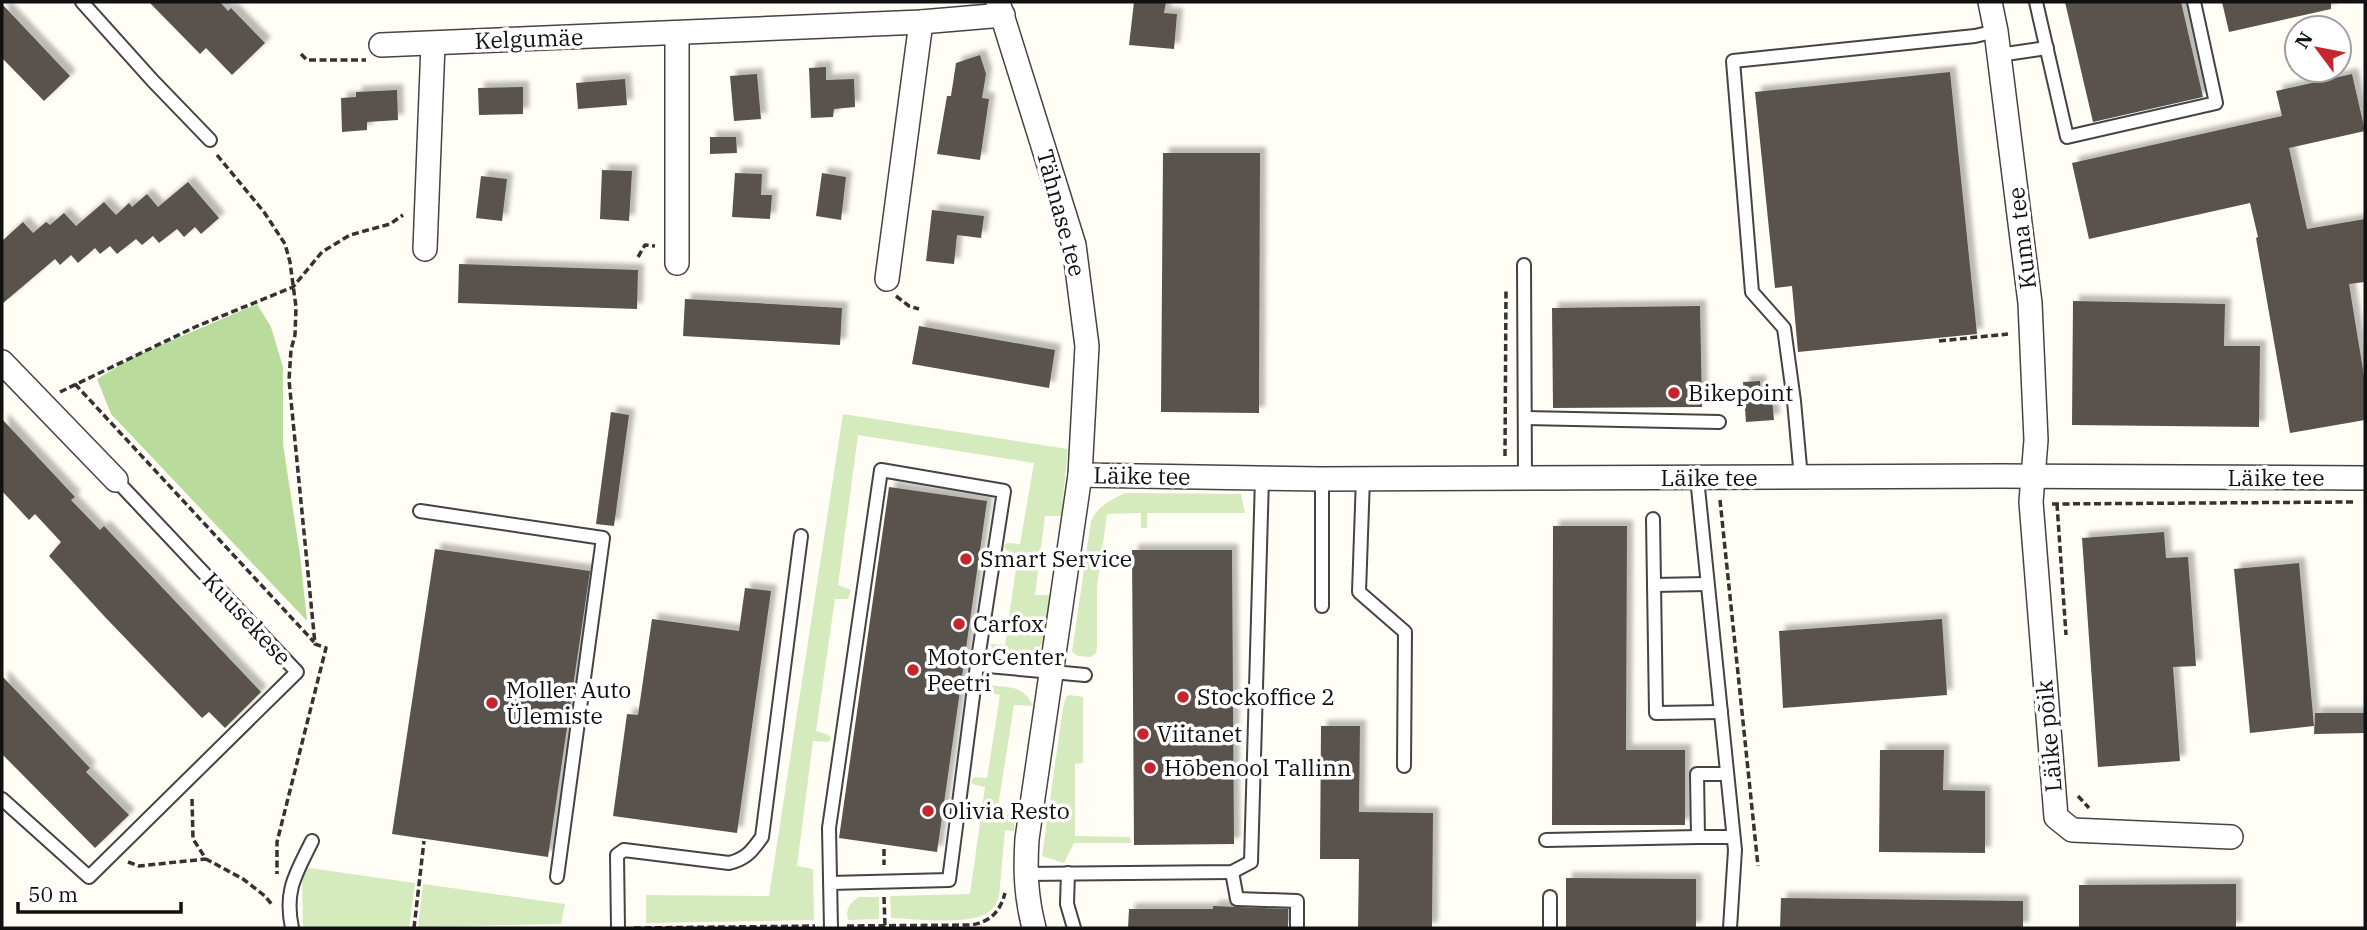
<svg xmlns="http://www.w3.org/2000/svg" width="2367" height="930" font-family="'IBM Plex Serif',serif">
  <defs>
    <filter id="shadow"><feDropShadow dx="6" dy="-6" stdDeviation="2" flood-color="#0004"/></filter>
  </defs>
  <rect width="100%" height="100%" fill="#fffdf5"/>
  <g fill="#d5ebbd">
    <path d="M843,414L1068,449L1061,516H1045L1035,595H1050L1044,639L1037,653C1024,657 1006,655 994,651L990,644L1005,645L1018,554L1008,552L1004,546L1007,543L1020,544L1034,463L858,435L838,585L851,590L848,599H835L816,731L829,735L831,739L828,742L813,741L797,866L813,869L814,920L646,923V895L769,896Z"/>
    <path d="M1125,493L1241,494L1245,513H1147V528H1141V513L1107,514L1097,587V647L1096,653L1091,657L1078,656L1072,652L1091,521C1098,506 1111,500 1125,493Z"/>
    <path d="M989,685C1010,688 1024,685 1033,706L1014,705L997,813L1015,816L1014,831L1005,830L999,897C996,904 993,910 985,914C966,925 914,919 891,918L890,896L970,894L985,787L972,784L971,781L974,777L987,778L1000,695L985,692Z"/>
    <path d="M1070,695L1083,697V763L1075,764V836L1130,837L1131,843H1074L1064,863L1042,856L1063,708L1066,697Z"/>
    <path d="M310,868L415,883L409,928H303L302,876L306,869Z"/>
    <path d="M423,884L565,904L561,924L418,927Z"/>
    <path d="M859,897H879V919L848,920C845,910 850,902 859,897Z"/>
  </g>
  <path fill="#b9dc9c" d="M257,304L271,327L283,367V444L300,555L307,621L111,414L97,379L135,356Z"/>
  <g fill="#5a524d" filter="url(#shadow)">
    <path d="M149,2H220L228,11L231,8L265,43L232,75L206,48L200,54Z"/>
    <path d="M1134,2H1166L1164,13L1177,14L1174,49L1129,45Z"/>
    <path d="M2065,2H2181L2203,97L2093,122Z"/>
    <path d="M2222,2H2331V9L2229,32Z"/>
    <path d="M2,4L70,76L44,101L2,58Z"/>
    <path d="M980,55L986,74L982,98L989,99L980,160L937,154L947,96H951L956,63Z"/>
    <path d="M826,67V80L854,79L855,107L834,109L833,117L811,118L809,68Z"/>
    <path d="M1950,72L1977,334L1798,352L1792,286L1775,288L1755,92Z"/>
    <path d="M757,74L761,119L734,121L730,76Z"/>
    <path d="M2352,74L2365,131L2289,148L2307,229L2365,219V282L2349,284L2365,382V420L2290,433L2256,238L2258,237L2250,203L2089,239L2072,163L2282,116L2276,91Z"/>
    <path d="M625,79L627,105L578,109L576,83Z"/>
    <path d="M523,87V114L479,115L478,88Z"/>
    <path d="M397,90L398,120L367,122V130L342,132L341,98L356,97V92Z"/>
    <path d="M710,137H736L737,153L710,154Z"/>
    <path d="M1163,153H1260L1259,413L1161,412Z"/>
    <path d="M602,170L632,171L629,221L600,219Z"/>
    <path d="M735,173L762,174L761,195H772L770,219L732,217Z"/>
    <path d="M822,173L846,177L841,220L816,216Z"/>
    <path d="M481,176L507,179L502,221L476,218Z"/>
    <path d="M188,182L219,218L201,234L195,227L184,237L177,229L159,243L153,236L142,245L136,239L117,254L110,246L100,254L95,248L78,263L71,255L60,265L55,259L2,304V241L23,222L33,233L46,222L50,225L64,213L76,226L104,202L116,215L129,203L132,207L147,194L158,207Z"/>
    <path d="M932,210L984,216L981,238L957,235L954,264L926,261Z"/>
    <path d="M459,264L638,270L637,309L458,303Z"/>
    <path d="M685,299L842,308L840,345L683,336Z"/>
    <path d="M2073,301L2225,304L2224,346H2260L2259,427L2072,425Z"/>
    <path d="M1700,306L1702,407L1553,408L1552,308Z"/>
    <path d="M919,326L1055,350L1049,388L912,364Z"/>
    <path d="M1760,381L1761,400L1772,399L1774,420L1746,422L1743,382Z"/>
    <path d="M611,412L629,415L614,526L596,524Z"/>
    <path d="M2,419L75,497L71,500L100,530L104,526L261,692L225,728L209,712L202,718L105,617L49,556L61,542L35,514L29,520L2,491Z"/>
    <path d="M889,487L987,501L937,852L839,838Z"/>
    <path d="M1553,526H1627L1626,750H1685V825H1552Z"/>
    <path d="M2164,532L2166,558L2188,557L2196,666L2173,667L2180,761L2098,767L2082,538Z"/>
    <path d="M435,549L590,571L548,857L392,834Z"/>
    <path d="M1132,550H1232L1234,844L1134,845Z"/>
    <path d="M2299,563L2314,726L2250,733L2234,569Z"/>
    <path d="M745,588L771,591L737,833L613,816L627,714L638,715L652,619L739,631Z"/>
    <path d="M1942,619L1947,695L1783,708L1779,631Z"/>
    <path d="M2,676L90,768L86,772L129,815L95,848L2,754Z"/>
    <path d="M2315,713H2365V733L2314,734Z"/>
    <path d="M1321,726H1360L1359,812L1433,813L1432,928H1358L1359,859H1320Z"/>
    <path d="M1880,750H1944L1943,790L1985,791V853L1879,852Z"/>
    <path d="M1566,878L1696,879V928H1566Z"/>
    <path d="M2236,884V928H2079V885Z"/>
    <path d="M1781,898L2023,901V928H1780Z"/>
    <path d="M1213,906L1288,909V928H1128L1129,909H1213Z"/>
  </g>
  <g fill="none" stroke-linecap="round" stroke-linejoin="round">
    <g stroke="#444" stroke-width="16">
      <g id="lane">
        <path d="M82,2L153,81L210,140"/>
        <path d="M2036,2L2067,137L2216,103L2194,2"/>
        <path d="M1999,55L2047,48"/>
        <path d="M1524,265L1525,478"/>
        <path d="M1525,418L1719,422"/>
        <path d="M1363,478L1359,592L1405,632L1404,766"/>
        <path d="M1697,478L1735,850L1730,928"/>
        <path d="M1801,478L1794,401L1784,328L1752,292L1733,61L1975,36L1996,31"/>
        <path d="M1322,479V606"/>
        <path d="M420,511L603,538L557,877"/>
        <path d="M1653,519L1656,713L1721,712"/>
        <path d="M1654,585L1707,584"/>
        <path d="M977,665L1085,675"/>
        <path d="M1727,774H1697L1698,837H1733"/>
        <path d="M2,799L89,877L297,672L116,480"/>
        <path d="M1546,840L1698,837"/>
        <path d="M1232,872L1237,899L1297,901V928"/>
        <path d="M1068,873L1067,904L1074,928"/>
        <path d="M1024,874L1232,872L1251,862L1262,478"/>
        <path d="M830,883L949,880L977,665L1004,491L881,470L829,828L831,928"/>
        <path d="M1550,897V928"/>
        <path d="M292,928C284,890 296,874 312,841"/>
        <path d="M618,928L617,855L624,850L729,863C746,859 752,851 762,837L801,536"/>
      </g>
    </g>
    <g stroke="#444" stroke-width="26">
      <g id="street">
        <path d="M998,2L1074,245L1087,346L1080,475L1027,839C1025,871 1026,897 1034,928"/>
        <path d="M1990,2L1996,31L2030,303L2036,440L2031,502L2056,817L2072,830L2231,837"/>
        <path d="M381,45L921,22L1003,15"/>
        <path d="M425,249L433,44"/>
        <path d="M677,263V33"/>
        <path d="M887,279L921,22"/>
        <path d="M2,362L116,480"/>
        <path d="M1080,475L1322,479L2001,476L2365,478"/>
      </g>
    </g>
    <g stroke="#333" stroke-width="3.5" stroke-dasharray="7 3.5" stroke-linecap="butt">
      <path d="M301,54L307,60H366"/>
      <path d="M217,155L264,212L285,244L290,262L296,307L295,335L291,350L289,380L315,644L326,648L277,842V874"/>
      <path d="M638,257L645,245L655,246"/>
      <path d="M896,296L909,306L919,309"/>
      <path d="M1939,341L2008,334"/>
      <path d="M75,384L314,642"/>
      <path d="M60,392L195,327L293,287L322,252L350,235L390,224L403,215"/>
      <path d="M1505,456L1506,289"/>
      <path d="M1720,500L1758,866"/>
      <path d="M2052,504L2353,502"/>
      <path d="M2057,504L2066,635"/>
      <path d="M2078,796L2089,808"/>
      <path d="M192,799L193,839L206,859L243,879L265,896L273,906"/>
      <path d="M884,849V865"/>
      <path d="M128,862L139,866L206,859"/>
      <path d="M884,897L885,926"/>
      <path d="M847,926L971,925C990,922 1000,912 1005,893"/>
      <path d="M414,928L424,841"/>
      <path d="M634,928L815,926"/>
    </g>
    <use href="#lane" stroke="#fff" stroke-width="12"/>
    <use href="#street" stroke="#fff" stroke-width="23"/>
  </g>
  <g fill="#c4262e" stroke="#fff" stroke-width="2.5">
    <circle cx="1674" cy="393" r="7"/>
    <circle cx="966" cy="559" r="7"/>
    <circle cx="959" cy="624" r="7"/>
    <circle cx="913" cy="670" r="7"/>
    <circle cx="1183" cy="697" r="7"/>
    <circle cx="492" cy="703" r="7"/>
    <circle cx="1143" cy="734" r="7"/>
    <circle cx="1150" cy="768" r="7"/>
    <circle cx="928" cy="811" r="7"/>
  </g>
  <g text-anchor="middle" stroke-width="7" stroke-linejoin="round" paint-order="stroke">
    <g font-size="23" fill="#111" stroke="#fff">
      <text transform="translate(529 39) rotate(-2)" y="8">Kelgumäe</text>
      <text transform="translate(1061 213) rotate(75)" y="8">Tähnase tee</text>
      <text transform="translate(2022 238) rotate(-97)" y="8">Kuma tee</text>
      <text transform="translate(1142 476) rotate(1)" y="8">Läike tee</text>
      <text x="1709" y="486">Läike tee</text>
      <text x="2276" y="486">Läike tee</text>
      <text transform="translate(247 619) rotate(47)" y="8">Kuusekese</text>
      <text transform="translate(2049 736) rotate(-95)" y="8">Läike põik</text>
    </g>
    <g font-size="23" fill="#111" stroke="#fff" text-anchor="start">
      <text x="1688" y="401">Bikepoint</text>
      <text x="980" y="567">Smart Service</text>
      <text x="973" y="632">Carfox</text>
      <text x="927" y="665">MotorCenter<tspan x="927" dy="26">Peetri</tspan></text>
      <text x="506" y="698">Moller Auto<tspan x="506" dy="26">Ülemiste</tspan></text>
      <text x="1197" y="705">Stockoffice 2</text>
      <text x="1157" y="742">Viitanet</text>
      <text x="1164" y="776">Hõbenool Tallinn</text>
      <text x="942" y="819">Olivia Resto</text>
    </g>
  </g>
  <rect width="2367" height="930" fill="none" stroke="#111111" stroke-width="7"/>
  <g transform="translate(2318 49) rotate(302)"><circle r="33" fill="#ffffff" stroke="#a0a0a0" stroke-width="2"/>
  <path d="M0-5L12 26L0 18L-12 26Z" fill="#c4262e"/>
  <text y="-10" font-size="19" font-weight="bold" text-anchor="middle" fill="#111111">N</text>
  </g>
  <path d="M18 902v10h163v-10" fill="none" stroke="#111111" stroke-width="3.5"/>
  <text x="28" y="902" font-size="21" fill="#111111" stroke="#ffffff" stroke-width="5" paint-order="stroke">50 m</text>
</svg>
